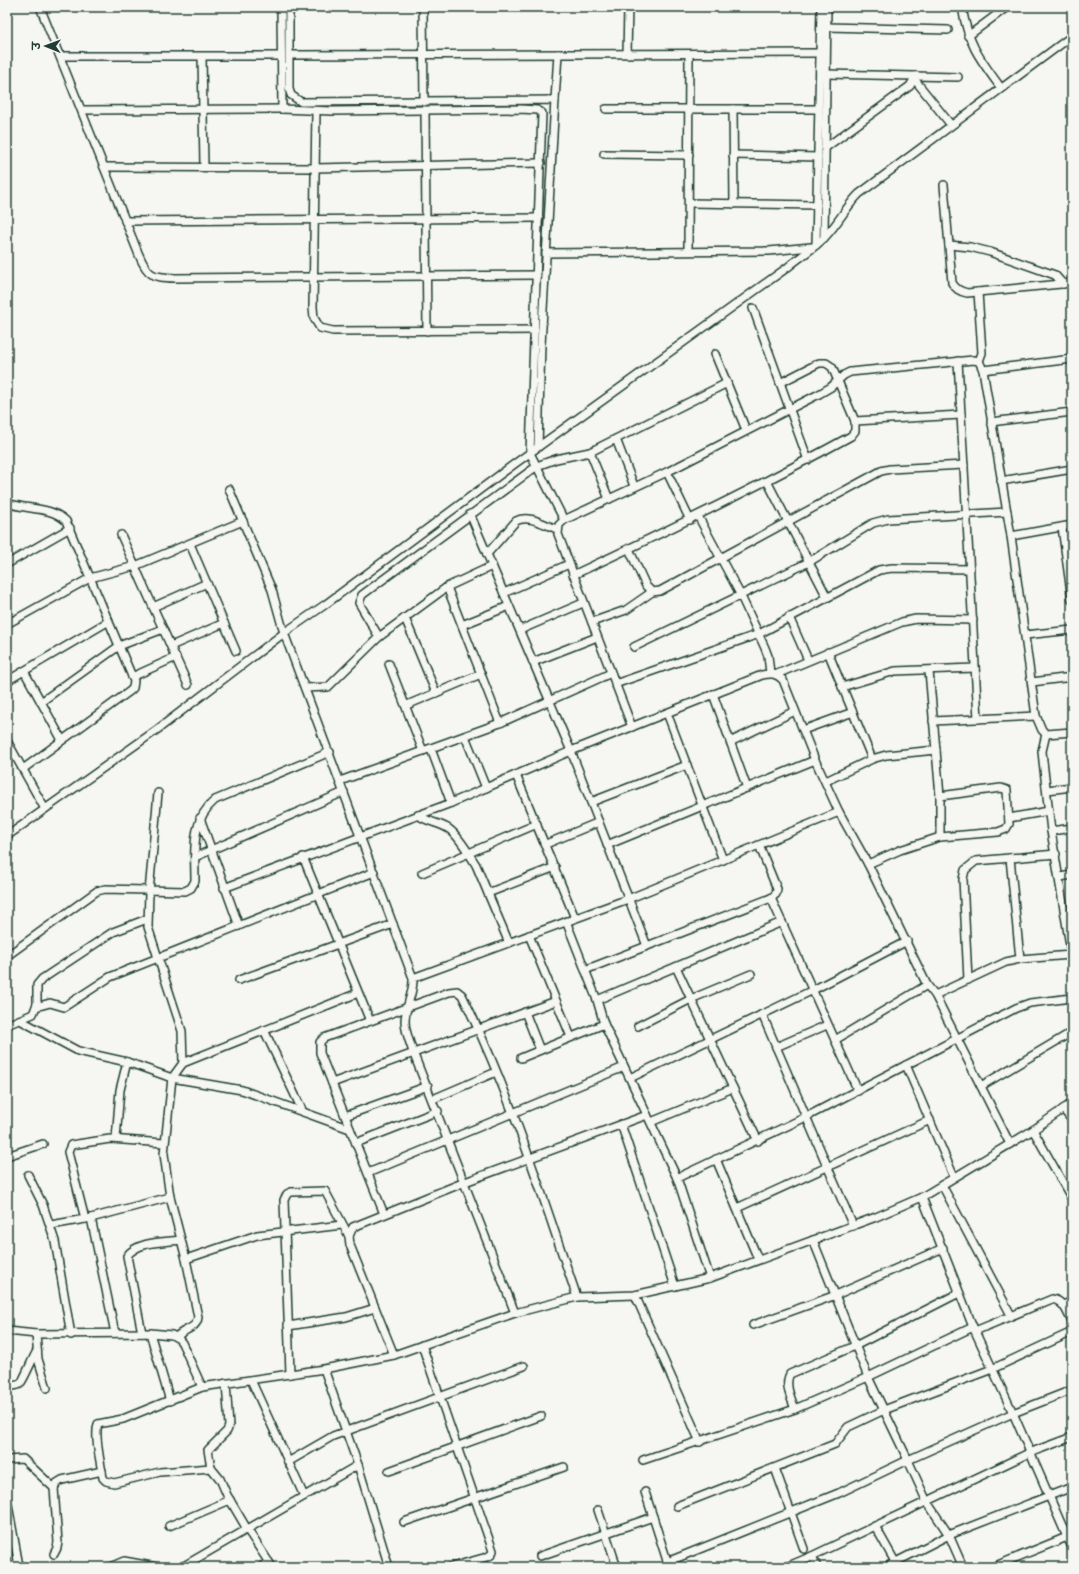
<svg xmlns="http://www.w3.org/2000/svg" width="1079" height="1574" font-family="'Architects Daughter','Playpen Sans Deva',sans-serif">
  <rect width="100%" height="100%" fill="#f6f6f2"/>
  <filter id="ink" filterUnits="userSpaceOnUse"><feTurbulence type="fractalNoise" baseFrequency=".025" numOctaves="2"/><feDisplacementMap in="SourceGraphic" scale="8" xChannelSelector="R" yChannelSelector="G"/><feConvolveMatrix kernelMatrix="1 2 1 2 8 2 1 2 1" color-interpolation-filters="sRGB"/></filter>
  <g filter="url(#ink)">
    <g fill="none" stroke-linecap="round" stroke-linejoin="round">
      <g stroke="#1f3d34" stroke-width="10">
        <g id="street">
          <path d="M40,7L139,255C148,276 152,277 175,278L537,275"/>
          <path d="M281,7L282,109L332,111L521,109L537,110L542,113L530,453L564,520"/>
          <path d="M289,7V89L291,95L301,102L555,100L541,345L538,447"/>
          <path d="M423,7L424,102"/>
          <path d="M962,7C968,44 979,58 1001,88"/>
          <path d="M827,27L948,30"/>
          <path d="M968,36L1007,7"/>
          <path d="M627,54L628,7"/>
          <path d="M290,55L819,53"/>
          <path d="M60,56H281"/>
          <path d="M202,57L204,166"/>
          <path d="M826,74L958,77"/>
          <path d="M915,80L951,125"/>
          <path d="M555,100L558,54"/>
          <path d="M606,109H819"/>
          <path d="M733,109L734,204"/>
          <path d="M82,110L282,109"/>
          <path d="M316,111L313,307L314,318L320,328L333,331L535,330"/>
          <path d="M425,111L427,331"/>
          <path d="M825,148L910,86L916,76"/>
          <path d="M604,154L689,155"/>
          <path d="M733,155L818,157"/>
          <path d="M104,167L315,168L541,163"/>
          <path d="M944,185L952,283C956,289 959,291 967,293L1072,283"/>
          <path d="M689,203L817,205"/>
          <path d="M125,221L539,218"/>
          <path d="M824,238L827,7"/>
          <path d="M816,245L821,7"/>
          <path d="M949,245L970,247L990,252L1055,275L1063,284"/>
          <path d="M688,251L689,54"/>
          <path d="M546,253L769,251L811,247"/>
          <path d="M978,292L982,353L979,361"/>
          <path d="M753,308L808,460"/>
          <path d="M715,354L746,430"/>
          <path d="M958,361L978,719"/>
          <path d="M983,370L1072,359"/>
          <path d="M855,421L961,415"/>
          <path d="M991,422L1072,412"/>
          <path d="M616,439L634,486"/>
          <path d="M590,452L609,499"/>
          <path d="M667,472L690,520"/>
          <path d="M767,481L827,597"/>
          <path d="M1001,481L1072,469"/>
          <path d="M229,489L272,590L284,633L413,978C414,993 405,1007 405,1021C405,1032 410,1042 413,1052L515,1313"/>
          <path d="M7,503C26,510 51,506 66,521L134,681L133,688L130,691L23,769"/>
          <path d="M470,514L571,751L647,946"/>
          <path d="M698,516L740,594L765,648L768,656L770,673"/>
          <path d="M1062,527L1072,600"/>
          <path d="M121,535L188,685"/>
          <path d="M1011,536L1072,525"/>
          <path d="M190,544L236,651"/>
          <path d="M629,549L646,586L652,592L660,591L881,471L890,469L964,465"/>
          <path d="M487,554L516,521C528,514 545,525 557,529"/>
          <path d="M7,564L70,528"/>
          <path d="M573,575C667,531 760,486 851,436L855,431V421L832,367L826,363H819L780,383"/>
          <path d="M447,587L500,723"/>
          <path d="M504,593L569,564"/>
          <path d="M153,607L207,583"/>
          <path d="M789,617L808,660"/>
          <path d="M405,618L436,693"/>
          <path d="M592,622L626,610L652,592"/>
          <path d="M7,624L90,578L135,566L243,521"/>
          <path d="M462,625L509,606"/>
          <path d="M520,630L583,603"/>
          <path d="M1025,635L1072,630"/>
          <path d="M379,637L359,603L362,595L537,466L556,459L590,452L727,383"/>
          <path d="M171,646L224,623"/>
          <path d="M634,647L809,562L873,523L888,519L1007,512"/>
          <path d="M828,652L872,759"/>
          <path d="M533,662L597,637"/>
          <path d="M389,664L423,751"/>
          <path d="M24,671L62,740"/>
          <path d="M929,671L940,796V837"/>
          <path d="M777,674L902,622L916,619L973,620"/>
          <path d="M132,677L176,657"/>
          <path d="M7,681L109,621"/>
          <path d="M1032,682L1072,677"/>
          <path d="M615,684L759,634L879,570L892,568L970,569"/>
          <path d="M842,687L895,671L975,668"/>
          <path d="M305,688L328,687L379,637L447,587L492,566"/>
          <path d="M713,694L747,788"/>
          <path d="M41,702L119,646L163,629"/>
          <path d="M407,705L481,674"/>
          <path d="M667,713L723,860"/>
          <path d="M933,721L1036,716"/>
          <path d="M632,727L558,534L559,525L564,520L667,472L819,394L831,387L844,375L850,372L973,360L979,361L983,370L1011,536L1036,716L1042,730L1046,734L1072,732"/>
          <path d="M803,730L853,712"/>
          <path d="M1046,734L1042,751L1043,761L1051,831L1072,958"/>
          <path d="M465,736L486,788"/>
          <path d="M7,741L45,809"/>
          <path d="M730,742L795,711"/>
          <path d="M431,749L451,803"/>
          <path d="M516,775L575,918"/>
          <path d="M340,781L500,723L611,673"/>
          <path d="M826,781L872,759L886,755L936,750"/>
          <path d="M1047,790L1072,787"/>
          <path d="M158,793L149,892L148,927L182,1031L183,1063"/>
          <path d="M591,802L687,765"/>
          <path d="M418,815C427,822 440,823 449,829C460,837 469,854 476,865L509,943"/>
          <path d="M200,818L239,926"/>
          <path d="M1009,818L1049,811"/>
          <path d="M1051,831L1072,828"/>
          <path d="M7,836L158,729L284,633L326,604L513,465L788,267C800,257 814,248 824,238C838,224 845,208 859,194L1072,36"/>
          <path d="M546,844L599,822"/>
          <path d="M607,845L815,760"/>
          <path d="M195,857L344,792"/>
          <path d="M303,857L370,1021"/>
          <path d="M1010,858L1020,959"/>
          <path d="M868,864L900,850L940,837L998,832L1006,829L1009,824L1007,790L1001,788L940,796"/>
          <path d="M422,873L537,824"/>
          <path d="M1060,877L1072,875"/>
          <path d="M224,888L451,803L571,751L762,675C771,673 776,673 783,680L815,760L839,812L868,864L927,985L935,995L1010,1144"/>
          <path d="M488,893L555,867"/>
          <path d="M771,898L858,1091"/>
          <path d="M566,921L597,1000L604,1024L677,1178L710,1278"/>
          <path d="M529,935L571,1037"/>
          <path d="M7,956L97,891L105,889L185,891L191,888L195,881C195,851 190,821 215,800L330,752"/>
          <path d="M676,967L758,1141"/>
          <path d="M585,970L771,898L776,894L777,889L759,845"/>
          <path d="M413,978L628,899L839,812"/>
          <path d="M239,980L393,924"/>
          <path d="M968,980L963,879L965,870L976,861L1056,854"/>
          <path d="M935,995L1006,962L1020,959L1071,955"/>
          <path d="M597,1000L782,922"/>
          <path d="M36,1007L50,1003L64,1007L110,977L374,872"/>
          <path d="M525,1012L540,1050"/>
          <path d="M762,1014L853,1226"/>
          <path d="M20,1020L78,1051L127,1062L172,1078L242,1090L350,1129"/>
          <path d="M7,1025L33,1014L37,1004V985L42,979L113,932L147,919"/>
          <path d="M638,1026L691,999L751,974"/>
          <path d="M264,1030L303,1112"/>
          <path d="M835,1040L927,985"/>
          <path d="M776,1047L827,1025"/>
          <path d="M521,1058L604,1024"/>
          <path d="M906,1065L954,1177"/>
          <path d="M630,1078L813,990L907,941"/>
          <path d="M332,1083L556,1001"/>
          <path d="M981,1086L1072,1032"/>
          <path d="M433,1099L496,1072"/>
          <path d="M1063,1109L1072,1120"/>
          <path d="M345,1116L428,1086"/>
          <path d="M651,1122L733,1088"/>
          <path d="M621,1124L675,1286"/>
          <path d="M1033,1130L1072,1199"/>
          <path d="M116,1139L120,1090L127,1062"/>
          <path d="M356,1143L438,1111"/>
          <path d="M7,1156L43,1144"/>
          <path d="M716,1159L758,1259"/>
          <path d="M368,1173L624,1067"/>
          <path d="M28,1175L43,1205L55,1241L71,1335"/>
          <path d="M677,1178L806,1117L1016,1008L1030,1003L1072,998"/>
          <path d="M942,1185L1011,1315"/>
          <path d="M922,1197L973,1327L1013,1413L1067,1537L1072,1535"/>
          <path d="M737,1208L930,1120"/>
          <path d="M384,1214L320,1053V1042L324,1038L449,992L457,991L462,995C510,1091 542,1196 577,1297"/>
          <path d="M91,1218L115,1333"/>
          <path d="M85,1219L68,1152L71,1145L110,1139L164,1143"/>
          <path d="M51,1225L91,1218L170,1197"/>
          <path d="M813,1240L868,1377L908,1460L1013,1413L1072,1390"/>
          <path d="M186,1259L257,1235L342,1225"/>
          <path d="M635,1295L700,1442"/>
          <path d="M1064,1305L1072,1301"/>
          <path d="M753,1325L836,1295L943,1248"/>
          <path d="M288,1326L346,1317L375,1308"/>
          <path d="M7,1331L36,1334L150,1333L172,1335L179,1339L182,1343L202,1387"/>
          <path d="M975,1331L1052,1299C1064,1301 1067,1312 1072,1322"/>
          <path d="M142,1333L127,1256C137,1241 164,1242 181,1240"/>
          <path d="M150,1333L170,1401"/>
          <path d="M36,1334L38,1359L47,1388"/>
          <path d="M176,1337C185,1328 197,1329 198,1317L186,1259L170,1197L164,1154L172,1078L183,1063L358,993"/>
          <path d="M422,1345L493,1551L491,1555L487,1557L451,1567"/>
          <path d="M394,1355L350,1245L349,1236L353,1227L465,1182L647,1115"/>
          <path d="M324,1369L358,1465L389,1567"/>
          <path d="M290,1374L284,1200L287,1194L291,1192L325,1191L349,1236"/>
          <path d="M251,1380L304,1496"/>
          <path d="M7,1386C11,1386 17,1386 20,1384C23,1382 33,1357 37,1351"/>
          <path d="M795,1409C791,1398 784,1384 790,1374L857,1345L959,1293"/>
          <path d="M7,1460L23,1459L54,1488"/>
          <path d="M643,1460L795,1409L868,1377L973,1327"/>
          <path d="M288,1462L333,1436L524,1366"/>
          <path d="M211,1468L208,1450L227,1431L229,1426L226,1383"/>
          <path d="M775,1468L804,1549"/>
          <path d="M389,1471L541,1416"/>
          <path d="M645,1492L669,1567"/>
          <path d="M7,1499L19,1566"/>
          <path d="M677,1506L835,1444L848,1427L884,1410L992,1369L1072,1332"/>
          <path d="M598,1510L617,1567"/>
          <path d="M404,1522L564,1467"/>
          <path d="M169,1526L230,1500"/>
          <path d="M875,1526L898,1567"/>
          <path d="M54,1554L57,1548L58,1542L54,1488L57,1483L62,1480L102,1471"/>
          <path d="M540,1556L653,1517"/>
          <path d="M812,1556L817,1567"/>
          <path d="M667,1562L839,1493L908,1460L927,1502L949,1535L963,1567"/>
          <path d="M7,1563L25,1567"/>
          <path d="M110,1567L124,1561L157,1567"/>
          <path d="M182,1567L358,1465"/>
          <path d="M261,1567L269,1562"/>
          <path d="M272,1567L247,1529L227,1495L220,1479L211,1468L160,1472L114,1483L106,1481L103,1478C101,1464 94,1437 98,1424L123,1419L202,1387L324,1369L394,1355L515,1313L577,1297L635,1295L710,1278L876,1217L922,1197L1033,1130L1072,1103"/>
          <path d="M786,1567L812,1556L1029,1453L1072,1437"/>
          <path d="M886,1567L949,1535L1072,1487"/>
          <path d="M993,1567L1067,1537L1072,1547"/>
        </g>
      </g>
      <use href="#street" stroke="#f6f6f2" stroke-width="7"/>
    </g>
  </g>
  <rect width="1079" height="1574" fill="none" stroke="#f6f6f2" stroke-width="24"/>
  <rect x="12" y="12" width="1055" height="1550" fill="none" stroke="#1f3d34" stroke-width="1.5" filter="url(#ink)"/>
  <g transform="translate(46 46) rotate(271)" stroke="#f6f6f2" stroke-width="3" paint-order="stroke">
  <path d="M0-3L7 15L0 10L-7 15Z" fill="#1f3d34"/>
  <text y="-6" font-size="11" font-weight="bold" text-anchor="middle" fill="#1f3d34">उ</text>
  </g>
</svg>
